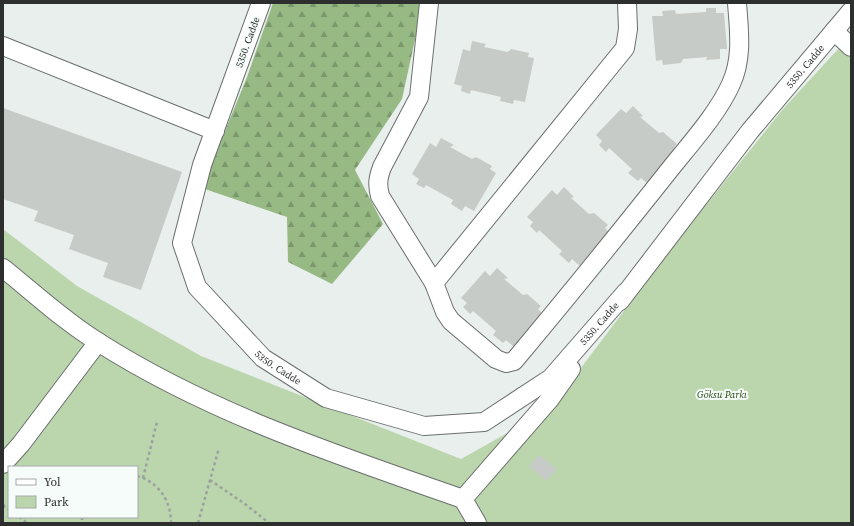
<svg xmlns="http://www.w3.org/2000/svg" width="854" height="526" font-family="'Source Serif 4',serif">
  <defs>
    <pattern id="forest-firs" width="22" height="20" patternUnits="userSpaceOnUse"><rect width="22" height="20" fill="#97ba85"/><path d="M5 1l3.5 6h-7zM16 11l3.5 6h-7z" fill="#7b986d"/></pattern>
  </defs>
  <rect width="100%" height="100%" fill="#e9efed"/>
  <path fill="url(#forest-firs)" d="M273,3H423L402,99L355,170L383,224L332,284L288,262L287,217L202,188L247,77Z"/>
  <path fill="#bbd6ad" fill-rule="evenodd" d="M851,35V523H3V229L77,286L201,356L461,459L550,409L669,251L783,109ZM9,467H137V517H9Z"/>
  <g fill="#c6cbc7">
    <path d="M706,8H716V13H724L727,49H720V59L706,60L707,57L683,59L681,63L663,65L662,60L656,61L652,16H663L662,11L675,10L676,14L706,12Z"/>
    <path d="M472,41L486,44L484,47L508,52L511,49L529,53L528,57L534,58L525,102L514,100L513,104L500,101L501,97L471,90L470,94L461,91L462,86L454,84L463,49L470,51Z"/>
    <path d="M633,106L643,116L640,117L659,133L663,132L677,144L674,147L679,151L649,185L641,178L638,181L628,173L632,169L609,148L606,152L599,145L602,141L596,135L621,109L626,113Z"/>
    <path d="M3,108L182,172L141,290L103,277L108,263L69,249L74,235L34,221L38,211L3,199L4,182H3Z"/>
    <path d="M441,138L454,145L450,147L472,159L476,157L492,166L490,169L496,173L474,211L465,206L462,211L451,204L453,200L426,185L424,188L416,184L419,179L412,174L430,143L436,147Z"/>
    <path d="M564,187L574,197L571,198L589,214L594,213L608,225L605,228L610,233L580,266L572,259L569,263L559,254L562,251L539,230L537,233L530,226L533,222L527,217L552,190L557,195Z"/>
    <path d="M497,268L508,278L504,279L523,295L527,294L541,306L538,309L543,314L514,347L506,340L503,343L493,335L496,331L473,311L470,314L463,307L467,303L461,298L485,271L490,276Z"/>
    <path d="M539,455L557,469L546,481L529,466Z"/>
  </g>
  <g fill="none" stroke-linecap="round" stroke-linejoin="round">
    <g stroke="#696f6d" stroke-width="20">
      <g id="minor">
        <path id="s1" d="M261,3L202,165L182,243L197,287L263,358L326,398L424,426L484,422L551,378L626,292"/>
        <path d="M429,3L419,97L382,167C378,178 377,184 380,196L434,283L445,312L451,321L496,359L506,363L514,361C566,299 617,236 667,173C689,145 717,115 731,84C743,58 739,30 737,3"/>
        <path d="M834,31L851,47"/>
        <path d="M3,46L215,131"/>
        <path d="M3,268C34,293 64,321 98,342C211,414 338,455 463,499L477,523"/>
        <path d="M434,283L625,48L628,29L627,3"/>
        <path id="s2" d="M620,301L750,131L851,11"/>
        <path d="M3,464L21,444L98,342"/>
        <path d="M463,499L550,399L571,369"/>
      </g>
    </g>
    <g stroke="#9ca19f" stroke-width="2.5" stroke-dasharray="3 3" stroke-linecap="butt">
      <path d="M137,476C159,482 171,501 171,523"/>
      <path d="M143,478L157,422"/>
      <path d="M210,480L245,504L269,523"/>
      <path d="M3,505L9,510"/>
      <path d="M19,517L27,523"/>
      <path d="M82,517V523"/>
      <path d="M198,523L219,448"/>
    </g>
    <use href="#minor" stroke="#fff" stroke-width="18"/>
  </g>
  <g text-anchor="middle" stroke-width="4" stroke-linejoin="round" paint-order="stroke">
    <g font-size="10" fill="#2c2f2e" stroke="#f6fcfa">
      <text transform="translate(247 42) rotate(-70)" y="4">5350. Cadde</text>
      <text dy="4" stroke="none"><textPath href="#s2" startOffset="299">5350. Cadde</textPath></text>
      <text dy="4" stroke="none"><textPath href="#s1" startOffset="786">5350. Cadde</textPath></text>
      <text dy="4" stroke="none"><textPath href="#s1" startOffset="414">5350. Cadde</textPath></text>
    </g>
    <g font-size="10" font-style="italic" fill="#204108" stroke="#f6fcfa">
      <text x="722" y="398">Göksu Parkı</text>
    </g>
  </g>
  <rect width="854" height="526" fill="none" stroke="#2c2f2e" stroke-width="8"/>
  <rect x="8" y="466" width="130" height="52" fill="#f6fcfa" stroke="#a5aaa8"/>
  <rect x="16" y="479" width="20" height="6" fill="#ffffff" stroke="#a5aaa8"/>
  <text x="44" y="486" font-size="12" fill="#2c2f2e">Yol</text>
  <rect x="16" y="496" width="20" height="12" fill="#bbd6ad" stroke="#a5aaa8"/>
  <text x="44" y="506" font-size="12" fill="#2c2f2e">Park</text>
</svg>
